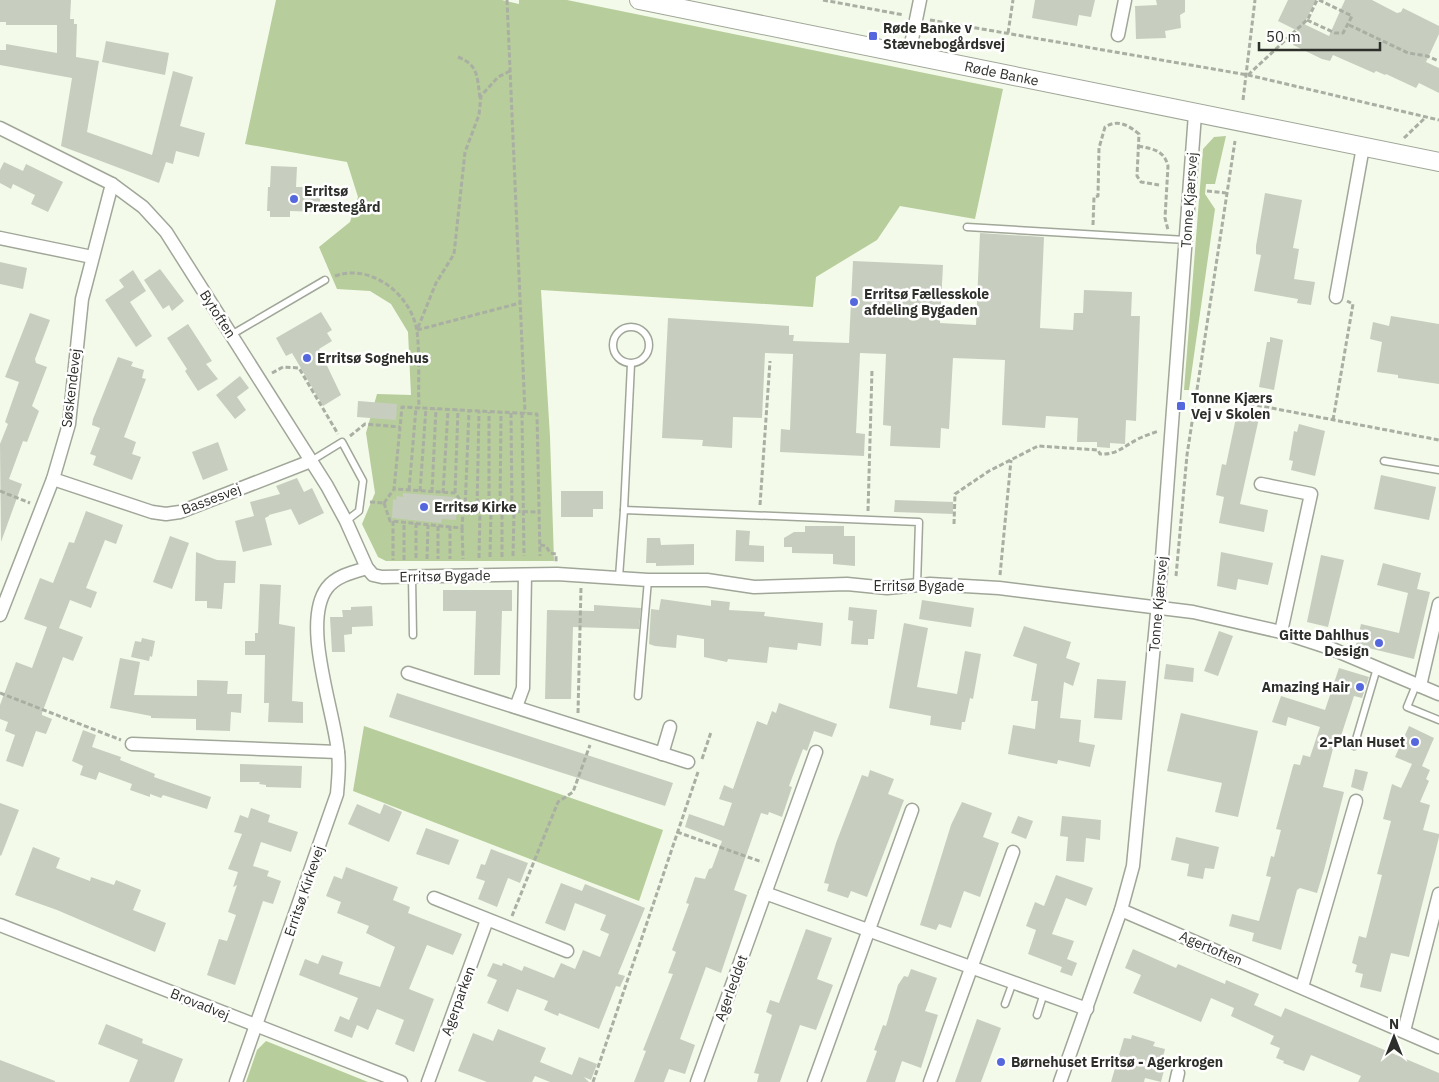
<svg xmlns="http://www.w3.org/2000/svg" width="1439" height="1082" font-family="'IBM Plex Sans',sans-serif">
  <rect width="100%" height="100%" fill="#f3faea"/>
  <g fill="#b7cd9b">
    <path d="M276,0H502L519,4V0H567L1003,89L975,219L900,206L877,240L816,277L813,307L541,290L550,437L554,561H386L378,557L362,524L375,493L366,433L377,394L411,395L408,332L391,304L370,291L337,289L319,247L350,222L358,197L347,162L245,144Z"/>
    <path d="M1226,136L1215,184H1206L1205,194L1215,209L1189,390H1184L1203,149L1214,137Z"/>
    <path d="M364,726L663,830L639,901L353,791Z"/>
    <path d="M266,1041L368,1082H246L257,1050Z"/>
  </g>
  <g fill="#c8cebf">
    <path d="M0,0H71L70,19H74V24H77L76,57L99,61L87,132L152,155L173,71L193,77L180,126L205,133L199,157L176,151L173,164L166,162L159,183L61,146L72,78L0,65V50H6V44L57,53V25H6V22H0Z"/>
    <path d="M1035,0H1095L1091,17L1079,15L1077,26L1032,18Z"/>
    <path d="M1156,0H1185V12L1180,15L1181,28L1165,31L1166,38L1136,39L1135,6L1157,5Z"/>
    <path d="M1288,0H1316L1304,24L1329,36L1345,0H1372L1397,13L1401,12L1403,8L1439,26V34L1426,62L1439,68V93L1419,83L1416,88L1386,74L1385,75L1376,71L1374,73L1333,55L1330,61L1322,59L1293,45L1300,32L1278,21Z"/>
    <path d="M106,41L169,53L165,75L102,62Z"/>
    <path d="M4,162L23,171L26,164L63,182L48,212L31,204L35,195L13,184L11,189L0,183V170Z"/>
    <path d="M271,166L297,167L296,187H320V212L290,211V217H270V211H267L268,187H270Z"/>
    <path d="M1265,193L1302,200L1293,248L1299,249L1294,279L1315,282L1311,305L1297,303L1298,299L1254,291L1261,255L1256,254V246Z"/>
    <path d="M980,233L1044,237L1040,328L1073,330L1074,313H1083L1084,290L1132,292L1131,316H1140L1136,421L1126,420L1125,444L1110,443V448L1097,447V442H1077L1078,418L1046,416L1045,428L1002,425L1005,360L953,358L949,429L941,428L940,448L890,446L891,426L883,425L886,354L860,353L856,433L865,434L864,456L780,452L781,429L790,430L793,354L765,353L762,418L733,417L732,448L702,446L703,440L662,438L668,318L789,326V335H794L793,341L849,343L853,261L943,265L940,323L976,325Z"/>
    <path d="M0,262L27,268L23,289L0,284Z"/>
    <path d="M160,269L184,301L172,311L169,305L163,309L144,280Z"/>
    <path d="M133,270L146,291L130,302L152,336L136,347L105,300L124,287L119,280Z"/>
    <path d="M321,312L332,330L327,333L332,341L319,349L341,395L323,406L292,353L286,356L276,338Z"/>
    <path d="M30,313L50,320L35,359L36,363L47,367L32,406L39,411L27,442L23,441L9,479L22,484L1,542L0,444L8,424L5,422L19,382L5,377Z"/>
    <path d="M1391,316L1439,324V384L1398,378V375L1377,372L1382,342L1370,339L1373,322L1389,326Z"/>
    <path d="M188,324L212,361L206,364L218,379L198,391L185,371L187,369L167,338Z"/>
    <path d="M1270,337L1283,340L1274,390L1259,387L1267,342H1270Z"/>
    <path d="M118,357L133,362L131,366L144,370L142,378L146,379L124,437L136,442L132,454L141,457L132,480L93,465L96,456L90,454L100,428L92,425L93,419Z"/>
    <path d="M240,376L249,388L237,397L246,410L235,419L216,395Z"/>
    <path d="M358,401L397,404L396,420L357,417Z"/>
    <path d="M1237,413L1259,418L1240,504L1268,510L1264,532L1219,523L1224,497L1216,495L1222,464L1226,465Z"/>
    <path d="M1299,424L1325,431L1315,476L1291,470L1293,461L1289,460L1294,431L1297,432Z"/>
    <path d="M218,442L228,470L203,480L192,452Z"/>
    <path d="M1381,475L1436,487L1429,520L1374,509Z"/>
    <path d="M297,478L304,492L312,488L324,513L299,525L291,509L269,515V516L265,518L272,545L243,552L235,521L254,516L250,502L280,494L276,486Z"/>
    <path d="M561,491H603V509H593V517H561Z"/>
    <path d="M403,493L454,497V501H457L456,520L442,519L441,523L392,518L393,499L396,500L397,496L403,497Z"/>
    <path d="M895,500L953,502V514L894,512Z"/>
    <path d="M86,511L123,525L116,544L105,540L86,588L97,592L91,608L70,600L59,628L83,637L73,661L63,657L42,713V715L52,719L46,734L36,731L23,767L6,761L15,735L5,731L8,722L0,719V705L16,662L32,668L47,627L24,619L40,578L53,583L69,542L74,543Z"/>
    <path d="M805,526H844V536H855V566L833,564V554L792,553V547H784V538L794,532H805Z"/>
    <path d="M736,530L750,531L749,545L764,546V562L735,561Z"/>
    <path d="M170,536L189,543L172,589L153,582Z"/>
    <path d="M647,538H660L661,545L694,544V565L656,566V563H646Z"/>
    <path d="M196,552L217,560L236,561L235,583H224L222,609L207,608V601H195Z"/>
    <path d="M1221,552L1273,563L1268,585L1238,579L1236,590L1217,586Z"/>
    <path d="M1321,555L1344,560L1328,627L1307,622Z"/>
    <path d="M1383,563L1421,573L1417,589L1430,592L1414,659L1356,645L1361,624L1399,633L1408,593L1377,585Z"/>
    <path d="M260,584L281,585L279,624L295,627L292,701L303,702V723L268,722L269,703H264L265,655H245V641H255V633H258Z"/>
    <path d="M443,590H512V611H502L500,675H474L476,611H443Z"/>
    <path d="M661,599L711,606V600L730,602L729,610L765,612L764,616L823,623L821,646L798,643L797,650L769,647L767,663L728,659L727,662L704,657V639L677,635L676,648L655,646L649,644L651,609L659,610Z"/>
    <path d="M922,600L974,608L971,627L919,619Z"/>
    <path d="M594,605L641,608L639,629L573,627L571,699H545L547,610L594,611Z"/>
    <path d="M372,606L373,626L352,627V634L344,635L345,652H332L330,617H343L342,610H351V607Z"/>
    <path d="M849,607L877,610L874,639H868V645L851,644L853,621L848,620Z"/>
    <path d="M904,623L928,628L917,687L957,694L965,651L981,654L973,699L970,698L965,722H962L961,730L930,725L931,716L889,708Z"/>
    <path d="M1024,626L1071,642L1066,658L1080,663L1073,686L1064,682L1060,718L1081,720L1079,742L1095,745L1090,767L1058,760L1057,764L1008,754L1013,725L1035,729L1038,701H1031L1037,664L1013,656Z"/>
    <path d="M1219,631L1233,636L1218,676L1204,671Z"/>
    <path d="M142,638L155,641L152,657L150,656L149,661L131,657L135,641L141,642Z"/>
    <path d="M120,658L140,662L134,695L197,696V680L228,681L227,694H242L241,713L231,712L230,731L196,730V719L151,718V716L110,708Z"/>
    <path d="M1166,664L1194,668L1193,682L1164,679Z"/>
    <path d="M1339,668L1369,677L1362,698L1354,696L1339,742L1335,741L1323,787L1344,792L1324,870L1317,893L1300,888L1297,890L1281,950L1252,941L1254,933L1229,926L1232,914L1259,921L1271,877L1266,876L1271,856L1274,857L1281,830L1276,829L1293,766L1294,764L1300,765L1303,755L1310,757L1320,727L1288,717L1286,726L1272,722L1281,696L1325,710Z"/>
    <path d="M1097,679L1126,681L1122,720L1094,718Z"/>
    <path d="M397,693L673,783L665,806L389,717Z"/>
    <path d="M779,703L837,724L832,737L814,731L807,751L803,749L789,786L792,787L782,817L769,812L768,815L761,813L734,890L747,895L721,973L706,967L680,1039L695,1045L685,1074L669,1069L664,1082H634L646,1051L643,1050L673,974L668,973L676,952L672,950L689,904L686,903L695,877L705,879L709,869L712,868L722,841L685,827L689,814L724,826L732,803L719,799L724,785L733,789L757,721L767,725L772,711L776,713Z"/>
    <path d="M1181,713L1258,731L1238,817L1215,812L1222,783L1167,771Z"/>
    <path d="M1409,726L1434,738L1422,766L1430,770L1426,779L1429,781L1420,802L1430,805L1423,830L1439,834V837L1409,957L1391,953L1381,992L1360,987L1363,974L1355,972L1357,965L1352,963L1359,936L1366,938L1382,875L1377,874L1391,821L1383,819L1392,784L1401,788L1412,764L1395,757Z"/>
    <path d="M83,730L96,735L92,747L121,757L120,760L155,774L154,777L211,797L207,809L163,795L161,798L150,794V797L130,790L132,784L99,772L96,780L80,775L83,766L72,761Z"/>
    <path d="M240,764L302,766L301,788L266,787V785L259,784L260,782H240Z"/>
    <path d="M1355,769L1368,772L1363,791L1351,787Z"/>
    <path d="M870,770L894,779L888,794L904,800L867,897L851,891L848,898L827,891L829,884L824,883L836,843L862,775L868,777Z"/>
    <path d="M962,802L992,813L983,837L999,843L980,897L964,891L951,928L939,924L936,930L920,925L951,825Z"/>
    <path d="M0,803L19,810L1,856L0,855Z"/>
    <path d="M357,804L380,814L384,804L402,812L389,842L348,824Z"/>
    <path d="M251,808L270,815L268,822L298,832L291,852L261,842L253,866L269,871L267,876L281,881L273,904L263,901L235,985L207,975L219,939L227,941L236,915L228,912L237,885L233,887L238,872L228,869L242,834L234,832L240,815L248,818Z"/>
    <path d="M1018,816L1033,821L1026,839L1011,833Z"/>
    <path d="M1062,816L1101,820L1100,840L1086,838L1084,862L1066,861L1068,837L1060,836Z"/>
    <path d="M426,828L459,840L449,865L416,854Z"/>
    <path d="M1176,837L1219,847L1214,869L1205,868L1203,879L1187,876L1189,864L1171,860Z"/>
    <path d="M33,847L60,858L56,868L90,881L91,877L114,885L116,880L141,890L133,910L166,923L155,952L57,910L15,895Z"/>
    <path d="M491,849L528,863L520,883L508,878L497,907L478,899L485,881L476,878L481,864L485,865Z"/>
    <path d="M346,867L398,887L393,900L410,907L408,913L462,934L453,955L427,945L409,989L434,999L414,1052L395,1044L404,1020L377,1009L368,1030L357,1025L352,1038L334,1031L340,1016L349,1020L358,998L299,975L305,959L318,964L322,955L343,962L339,974L380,987L395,947L366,933L369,926L337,913L341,902L326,896L334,876L342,879Z"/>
    <path d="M1056,875L1093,888L1086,906L1066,898L1052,934L1074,941L1067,959L1077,963L1072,976L1060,972L1062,967L1028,954L1036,930L1026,926L1035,902L1044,906Z"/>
    <path d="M561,883L582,891L585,884L645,908L618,974L625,976L620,987L616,986L599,1029L559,1013L558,1016L544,1010L548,1001L517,989L508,1012L487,1003L497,980L487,976L493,963L502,966L503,963L522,971L524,966L554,978L561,963L575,969L583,950L600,957L609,934L600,930L606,915L575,903L565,931L545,923Z"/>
    <path d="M806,929L832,938L817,979L833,985L816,1030L800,1025L780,1082H757L759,1074L754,1073L772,1015L766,1012L770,1000L779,1003Z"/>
    <path d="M1133,949L1176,968L1178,964L1225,984L1226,980L1259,994L1254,1005L1281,1017L1285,1008L1439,1073V1082H1358L1361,1076L1311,1055L1304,1071L1283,1063L1284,1061L1276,1058L1280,1048L1270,1044L1274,1036L1231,1016L1234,1008L1211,998L1201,1022L1133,993L1141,975L1125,968Z"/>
    <path d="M911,969L937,978L925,1011L938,1015L921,1068L902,1061L895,1082H866L877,1051L874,1050L883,1025L886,1026L898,985L904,976L908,977Z"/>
    <path d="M977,1019L1001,1028L981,1082H955Z"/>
    <path d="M106,1024L143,1039L142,1043L183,1059L174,1082H129L138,1060L98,1044Z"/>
    <path d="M498,1029L546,1048L540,1062L572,1075L579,1057L597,1064L591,1080L584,1077L589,1082H550L535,1076L532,1082H487L458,1071L473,1033L493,1041Z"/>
    <path d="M1132,1035L1155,1042L1153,1046L1165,1049L1161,1065L1165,1066L1161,1082L1145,1078L1144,1082H1111L1124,1038L1131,1039Z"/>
    <path d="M0,1060L55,1081V1082H0Z"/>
  </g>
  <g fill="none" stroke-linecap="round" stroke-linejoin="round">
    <g stroke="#a0a799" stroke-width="9">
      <g id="lane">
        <path d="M967,227L1186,240"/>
        <circle cx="631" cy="345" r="18"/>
        <path d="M231,335L325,280"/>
        <path d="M311,461L342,442L363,481L359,511L346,521"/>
        <path d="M1384,461L1439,470"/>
        <path d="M624,510L631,364"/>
        <path d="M412,577L413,635"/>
        <path d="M619,577L624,510L919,522L917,585"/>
        <path d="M1416,685L1407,707L1439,720"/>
        <path d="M638,696L648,580"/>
        <path d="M1354,746L1377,668"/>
        <path d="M1005,1004L1013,982"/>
        <path d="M1037,1015L1044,993"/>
      </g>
    </g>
    <g stroke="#a0a799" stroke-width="15">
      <g id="street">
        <path d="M1118,35L1125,0"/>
        <path d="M909,54L920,0"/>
        <path d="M0,128L112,184L143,207L166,232L327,486L346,521L367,568L373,575L382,577L557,574L648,580H707L754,587L847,584L887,588L930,584L999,588L1193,612L1281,632L1330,648L1439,694"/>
        <path d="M0,238L92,257"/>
        <path d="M1336,297L1363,147"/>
        <path d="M53,479L152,512L166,514L180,512L311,461"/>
        <path d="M1261,484L1311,494L1281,632"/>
        <path d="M0,615L53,479L69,424L82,299L112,184"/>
        <path d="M408,673L688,762"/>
        <path d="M1420,686L1439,604"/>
        <path d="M516,707L523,688L525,575"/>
        <path d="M132,744L338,752"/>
        <path d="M662,754L670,727"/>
        <path d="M765,893L1087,1009"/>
        <path d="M434,898L567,951"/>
        <path d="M1121,910L1439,1047"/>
        <path d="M0,925L401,1082"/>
        <path d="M1302,987L1356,801"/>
        <path d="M1404,1031L1439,894"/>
        <path d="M236,1082L337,794C338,780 340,766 338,752C334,710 301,623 327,588C336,576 353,572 367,568"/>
        <path d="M428,1082L487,920"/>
        <path d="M697,1082L816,752"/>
        <path d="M814,1082L912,810"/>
        <path d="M930,1082L1013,852"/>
        <path d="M1060,1082L1121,910L1133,866L1161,571L1195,114"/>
        <path d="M1176,1082L1178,1073"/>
      </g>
    </g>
    <g stroke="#a0a799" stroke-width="20">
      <g id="secondary">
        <path id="s1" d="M639,0L1439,162"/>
      </g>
    </g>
    <g stroke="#aaafa3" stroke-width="3" stroke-dasharray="5 2.5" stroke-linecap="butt">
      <path d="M507,0L525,413"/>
      <path d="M823,0L904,15"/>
      <path d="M930,20L1248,75L1439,120"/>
      <path d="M1307,20L1335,33H1343L1352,16L1319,0"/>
      <path d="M1349,25L1408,53L1427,56L1439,61"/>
      <path d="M1008,33L1013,0"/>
      <path d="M458,57C479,65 477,78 480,98"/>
      <path d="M510,71L498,77L481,96L479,115L465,152L454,254L436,283L417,330L520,303"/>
      <path d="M1248,75L1308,19L1317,0"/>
      <path d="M1243,100L1255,0"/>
      <path d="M1404,138L1426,117"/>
      <path d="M1138,146C1153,149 1164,150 1168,166L1165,218L1168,230"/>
      <path d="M1207,191L1226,193"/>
      <path d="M1093,225L1094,197L1098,196L1099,148L1105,127C1118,119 1128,125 1139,134L1137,176L1141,182L1159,185"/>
      <path d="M335,276C371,263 411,294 417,331C420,356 418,383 419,408"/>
      <path d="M272,373L283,367L299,368L338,434"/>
      <path d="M1198,394L1439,440"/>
      <path d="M511,413L512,511"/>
      <path d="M522,413L524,556"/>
      <path d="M1333,420L1353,304L1347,301"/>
      <path d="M350,436L365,424L400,427"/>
      <path d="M409,490L416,408"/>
      <path d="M0,491L30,503"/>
      <path d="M420,491L426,408"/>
      <path d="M432,492L436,409"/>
      <path d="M443,493L448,410"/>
      <path d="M455,493L458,410"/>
      <path d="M370,502L384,503"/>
      <path d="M384,503L394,489L402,407L537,414L540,556"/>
      <path d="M384,503L390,521L462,528C463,515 464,503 455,493L394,489"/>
      <path d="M760,505L770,361"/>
      <path d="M463,510L540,512"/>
      <path d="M465,510L469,411"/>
      <path d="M477,511L479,411"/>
      <path d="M489,511V412"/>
      <path d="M500,511L501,412"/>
      <path d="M868,511L872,370"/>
      <path d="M393,521V560"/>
      <path d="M416,523V559"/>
      <path d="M954,524L955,494L989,471L1038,446L1098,450L1100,454C1118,455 1125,445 1140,438C1146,435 1153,433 1159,431"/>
      <path d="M438,526V559"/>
      <path d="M450,526V559"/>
      <path d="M462,528L463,559"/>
      <path d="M540,545L546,546L550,553L556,554V562"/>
      <path d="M513,556L514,512"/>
      <path d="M490,557L491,511"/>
      <path d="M502,557V511"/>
      <path d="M479,558L480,511"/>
      <path d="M427,559L428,525"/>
      <path d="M404,560V522"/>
      <path d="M1000,575L1011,460"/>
      <path d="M1176,576L1187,455L1235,141"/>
      <path d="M0,693L121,740"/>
      <path d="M578,713L581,587"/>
      <path d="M702,759L711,732"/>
      <path d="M677,832L762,862"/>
      <path d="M512,916L558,802L573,792L590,745"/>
      <path d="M593,1082L698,772"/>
    </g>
    <use href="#lane" stroke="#fff" stroke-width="6"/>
    <use href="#street" stroke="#fff" stroke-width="12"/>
    <use href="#secondary" stroke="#fff" stroke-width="18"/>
  </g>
  <g fill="#5567dd" stroke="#fff" stroke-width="2">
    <rect x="868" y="31" width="10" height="10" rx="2.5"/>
    <circle cx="294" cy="199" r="5"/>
    <circle cx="854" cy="302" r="5"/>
    <circle cx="307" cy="358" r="5"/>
    <rect x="1176" y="401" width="10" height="10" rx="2.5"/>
    <circle cx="424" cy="507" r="5"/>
    <circle cx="1379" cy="643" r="5"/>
    <circle cx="1360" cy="687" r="5"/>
    <circle cx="1415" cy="742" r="5"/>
    <circle cx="1001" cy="1062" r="5"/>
  </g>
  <g text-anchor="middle" stroke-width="5" stroke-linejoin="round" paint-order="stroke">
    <g font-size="14" font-weight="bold" fill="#2d2f2a" stroke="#fff" text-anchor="start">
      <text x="883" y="33">Røde Banke v<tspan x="883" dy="16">Stævnebogårdsvej</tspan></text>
      <text x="304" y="196">Erritsø<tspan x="304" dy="16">Præstegård</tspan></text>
      <text x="864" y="299">Erritsø Fællesskole<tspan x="864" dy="16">afdeling Bygaden</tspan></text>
      <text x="317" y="363">Erritsø Sognehus</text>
      <text x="1191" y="403">Tonne Kjærs<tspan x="1191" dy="16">Vej v Skolen</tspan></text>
      <text x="434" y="512">Erritsø Kirke</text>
      <text x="1369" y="640" text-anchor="end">Gitte Dahlhus<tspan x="1369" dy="16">Design</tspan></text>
      <text x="1350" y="692" text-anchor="end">Amazing Hair</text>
      <text x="1405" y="747" text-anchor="end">2-Plan Huset</text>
      <text x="1011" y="1067">Børnehuset Erritsø - Agerkrogen</text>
    </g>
    <g font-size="14" fill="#2d2f2a" stroke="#fff">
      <text dy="5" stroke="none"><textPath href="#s1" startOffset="370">Røde Banke</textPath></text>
      <text transform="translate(1189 200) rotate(-86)" y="5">Tonne Kjærsvej</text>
      <text transform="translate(218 314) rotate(57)" y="5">Bytoften</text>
      <text transform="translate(71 388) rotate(-83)" y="5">Søskendevej</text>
      <text transform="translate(211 499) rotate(-21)" y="5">Bassesvej</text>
      <text transform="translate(445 576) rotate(-1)" y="5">Erritsø Bygade</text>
      <text x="919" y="591">Erritsø Bygade</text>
      <text transform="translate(1158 604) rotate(-85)" y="5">Tonne Kjærsvej</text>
      <text transform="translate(304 891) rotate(-71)" y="5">Erritsø Kirkevej</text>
      <text transform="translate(1211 948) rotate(23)" y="5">Agertoften</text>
      <text transform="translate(731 988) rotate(-70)" y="5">Agerleddet</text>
      <text transform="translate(458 1001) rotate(-70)" y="5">Agerparken</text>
      <text transform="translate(200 1004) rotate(22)" y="5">Brovadvej</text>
    </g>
  </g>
  <g transform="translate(1394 1037)" stroke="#ffffff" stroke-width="4" paint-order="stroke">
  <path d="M0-4L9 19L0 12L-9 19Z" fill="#2d2f2a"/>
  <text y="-8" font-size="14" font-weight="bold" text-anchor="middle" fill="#2d2f2a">N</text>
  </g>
  <path d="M1259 42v8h121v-8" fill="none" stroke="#2d2f2a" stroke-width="2.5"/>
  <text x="1266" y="42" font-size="15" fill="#2d2f2a" stroke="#ffffff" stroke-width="4" paint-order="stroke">50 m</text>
</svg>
